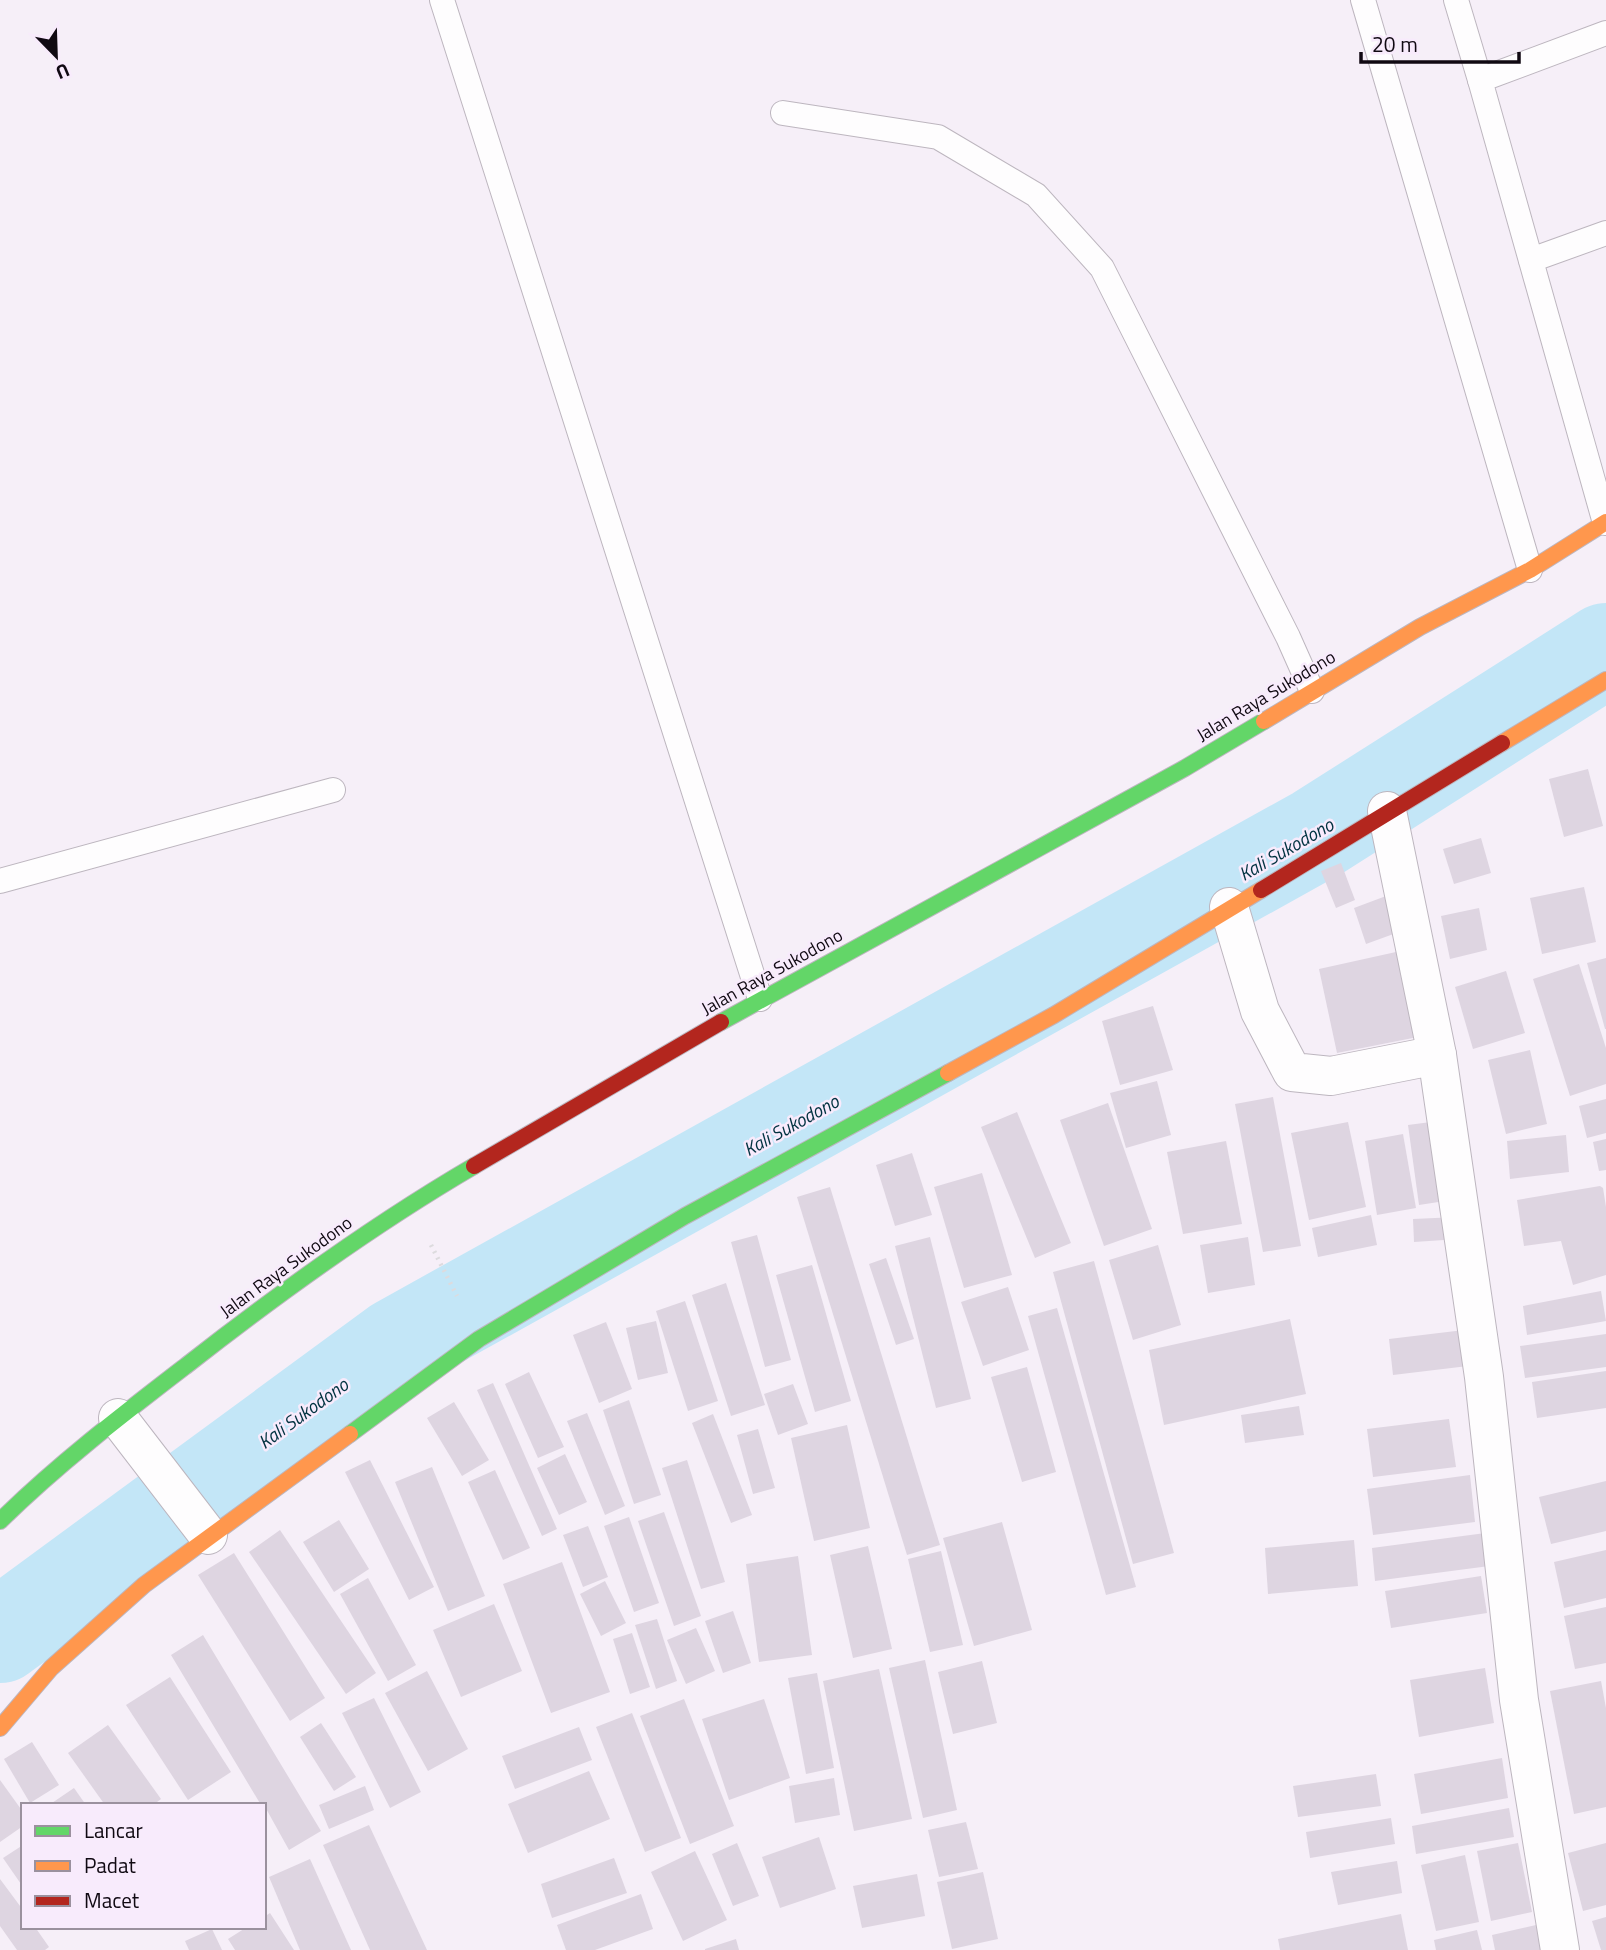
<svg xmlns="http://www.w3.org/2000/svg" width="1606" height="1950" font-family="'Titillium Web',sans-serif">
  <rect width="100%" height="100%" fill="#f6eff8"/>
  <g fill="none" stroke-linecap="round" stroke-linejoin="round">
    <path stroke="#c3e6f7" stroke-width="94" d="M0,1636L398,1344L1318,833L1606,650"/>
  </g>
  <g fill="#ded5e1">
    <path d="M1588,769L1603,826L1564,837L1549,779Z"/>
    <path d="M1481,838L1491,873L1454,884L1443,849Z"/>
    <path d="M1341,863L1355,900L1336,908L1321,871Z"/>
    <path d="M1584,887L1596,942L1542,954L1530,898Z"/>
    <path d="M1386,896L1399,932L1366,944L1354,908Z"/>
    <path d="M1479,908L1487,950L1450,959L1441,916Z"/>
    <path d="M1405,950L1423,1036L1337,1053L1319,969Z"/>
    <path d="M1606,958V1029H1605L1587,963Z"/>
    <path d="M1579,964L1606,1048V1084L1570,1096L1533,979Z"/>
    <path d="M1506,971L1525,1033L1473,1049L1455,987Z"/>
    <path d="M1153,1006L1173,1070L1120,1085L1102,1021Z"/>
    <path d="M1530,1050L1547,1124L1506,1134L1488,1060Z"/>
    <path d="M1157,1081L1171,1135L1126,1148L1110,1093Z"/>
    <path d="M1273,1097L1301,1246L1263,1252L1235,1104Z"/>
    <path d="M1606,1099V1133L1587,1138L1579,1106Z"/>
    <path d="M1108,1103L1152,1229L1104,1246L1060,1120Z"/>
    <path d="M1017,1112L1071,1243L1035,1258L981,1127Z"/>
    <path d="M1446,1120L1458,1199L1419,1205L1408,1125Z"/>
    <path d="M1348,1122L1366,1207L1309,1220L1291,1133Z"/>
    <path d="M1403,1134L1416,1208L1377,1215L1365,1141Z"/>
    <path d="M1566,1135L1569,1172L1510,1179L1507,1141Z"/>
    <path d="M1606,1139V1170L1599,1171L1593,1142Z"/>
    <path d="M1226,1141L1242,1224L1183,1234L1167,1152Z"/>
    <path d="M912,1153L932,1215L895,1226L876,1165Z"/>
    <path d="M982,1173L1012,1275L964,1288L934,1187Z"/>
    <path d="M1600,1186L1603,1188L1606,1207V1275L1573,1285L1561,1241L1524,1246L1517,1200Z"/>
    <path d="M830,1187L940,1545L907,1555L797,1197Z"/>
    <path d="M1371,1215L1377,1245L1318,1257L1312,1228Z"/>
    <path d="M1457,1217L1459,1239L1414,1242L1413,1219Z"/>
    <path d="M757,1235L791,1360L765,1367L731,1242Z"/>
    <path d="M930,1237L971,1399L936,1408L895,1246Z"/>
    <path d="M1248,1237L1255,1285L1208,1293L1200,1245Z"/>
    <path d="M1158,1245L1181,1325L1133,1340L1109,1260Z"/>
    <path d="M886,1258L914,1339L896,1345L869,1264Z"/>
    <path d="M1094,1261L1174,1553L1133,1564L1053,1272Z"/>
    <path d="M812,1265L851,1401L815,1412L776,1275Z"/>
    <path d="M726,1283L765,1405L731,1416L692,1295Z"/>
    <path d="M1008,1287L1029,1350L983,1366L961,1302Z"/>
    <path d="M1601,1291L1606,1321L1527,1335L1523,1306Z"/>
    <path d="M685,1301L718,1401L688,1411L656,1311Z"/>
    <path d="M1057,1308L1136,1587L1106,1595L1028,1316Z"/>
    <path d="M1290,1319L1306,1394L1164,1425L1149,1350Z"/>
    <path d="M656,1321L668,1373L638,1380L626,1328Z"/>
    <path d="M606,1322L632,1389L599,1403L573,1335Z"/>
    <path d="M1464,1330L1468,1366L1393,1375L1389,1339Z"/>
    <path d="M1606,1334V1367L1525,1378L1520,1346Z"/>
    <path d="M1027,1367L1056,1472L1022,1482L991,1377Z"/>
    <path d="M1606,1371V1408L1537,1418L1532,1382Z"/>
    <path d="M529,1372L564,1447L538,1458L505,1384Z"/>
    <path d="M493,1383L557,1529L542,1536L477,1390Z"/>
    <path d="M793,1384L808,1424L778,1435L764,1394Z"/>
    <path d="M629,1400L661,1495L634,1504L603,1410Z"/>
    <path d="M454,1402L489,1460L462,1476L427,1418Z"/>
    <path d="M1299,1406L1304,1435L1245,1443L1241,1415Z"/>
    <path d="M587,1413L625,1506L605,1515L567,1421Z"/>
    <path d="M713,1414L752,1515L731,1523L692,1423Z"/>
    <path d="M1449,1419L1456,1467L1373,1477L1367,1429Z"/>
    <path d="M847,1425L870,1528L814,1541L791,1438Z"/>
    <path d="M758,1429L775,1488L753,1494L737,1435Z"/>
    <path d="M565,1454L587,1502L559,1515L537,1468Z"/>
    <path d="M370,1460L434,1587L409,1600L345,1472Z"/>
    <path d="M687,1460L725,1582L701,1589L662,1468Z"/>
    <path d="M432,1467L485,1596L448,1611L395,1482Z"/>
    <path d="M495,1470L530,1548L503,1560L468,1482Z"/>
    <path d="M1470,1475L1475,1522L1373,1535L1367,1489Z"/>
    <path d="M1606,1481V1531L1551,1544L1539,1497Z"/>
    <path d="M664,1512L701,1616L674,1626L638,1521Z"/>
    <path d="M629,1517L659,1603L634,1612L604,1526Z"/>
    <path d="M339,1520L369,1569L334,1592L303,1542Z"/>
    <path d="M1002,1522L1032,1630L974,1646L943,1538Z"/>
    <path d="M588,1526L608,1577L583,1587L563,1535Z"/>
    <path d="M280,1530L376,1673L346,1694L249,1552Z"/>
    <path d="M1493,1532L1497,1565L1375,1581L1372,1548Z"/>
    <path d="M1354,1540L1358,1586L1268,1594L1265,1548Z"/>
    <path d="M868,1546L892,1649L853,1658L830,1555Z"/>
    <path d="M1606,1550V1598L1564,1608L1554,1562Z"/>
    <path d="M941,1551L963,1645L930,1652L908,1559Z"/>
    <path d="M234,1553L325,1698L290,1721L198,1575Z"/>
    <path d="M798,1556L812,1655L759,1662L746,1564Z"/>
    <path d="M562,1562L610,1692L551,1713L503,1584Z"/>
    <path d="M1481,1576L1487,1613L1391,1628L1385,1591Z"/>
    <path d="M368,1578L416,1665L388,1681L340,1594Z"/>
    <path d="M605,1581L626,1623L601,1636L580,1594Z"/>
    <path d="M494,1604L522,1671L461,1697L433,1630Z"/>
    <path d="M1606,1607V1663L1575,1669L1564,1616Z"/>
    <path d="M733,1611L751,1663L723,1673L705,1621Z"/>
    <path d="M657,1619L677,1681L656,1689L635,1625Z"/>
    <path d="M696,1628L715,1671L686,1684L667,1640Z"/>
    <path d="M632,1633L650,1687L630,1694L613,1639Z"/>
    <path d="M203,1635L321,1831L289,1850L264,1805H261L171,1655Z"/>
    <path d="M925,1660L957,1810L923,1818L889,1668Z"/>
    <path d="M982,1661L997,1723L953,1734L938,1672Z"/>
    <path d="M1485,1668L1494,1723L1419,1737L1410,1680Z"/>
    <path d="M879,1669L912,1819L854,1831L823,1681Z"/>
    <path d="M427,1671L468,1749L428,1771L385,1693Z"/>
    <path d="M817,1673L834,1768L806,1774L788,1678Z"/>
    <path d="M170,1677L231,1772L188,1800L126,1705Z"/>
    <path d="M1601,1681L1606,1708V1807L1574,1814L1550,1691Z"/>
    <path d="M374,1698L421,1792L390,1808L342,1713Z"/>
    <path d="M684,1699L734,1826L690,1844L640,1716Z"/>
    <path d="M764,1699L790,1778L729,1800L702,1719Z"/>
    <path d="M632,1713L681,1838L645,1852L596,1727Z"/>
    <path d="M321,1723L356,1777L334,1791L300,1737Z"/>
    <path d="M108,1725L161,1799L153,1805H105L68,1753Z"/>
    <path d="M579,1727L592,1760L515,1789L502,1756Z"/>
    <path d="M32,1742L59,1785L30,1803L4,1759Z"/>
    <path d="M1502,1758L1508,1798L1421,1814L1414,1774Z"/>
    <path d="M589,1771L610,1819L528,1853L508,1804Z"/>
    <path d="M1376,1774L1381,1806L1298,1817L1293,1786Z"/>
    <path d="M834,1778L840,1815L795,1823L789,1786Z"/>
    <path d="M0,1780L23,1812V1826L0,1842Z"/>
    <path d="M365,1786L374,1810L329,1829L319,1805Z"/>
    <path d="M74,1788L86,1805H49Z"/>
    <path d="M1509,1808L1514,1837L1416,1854L1412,1826Z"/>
    <path d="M1391,1818L1395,1844L1310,1858L1306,1832Z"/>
    <path d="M966,1822L978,1869L939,1877L928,1830Z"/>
    <path d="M369,1825L427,1950H370L323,1845Z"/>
    <path d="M819,1837L836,1889L780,1908L762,1857Z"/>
    <path d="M737,1843L759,1896L733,1906L712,1854Z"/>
    <path d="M1518,1843L1532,1912L1491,1921L1477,1851Z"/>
    <path d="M1606,1843V1905L1583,1911L1568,1853Z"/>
    <path d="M23,1845V1887L3,1858Z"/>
    <path d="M695,1851L727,1920L683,1941L651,1872Z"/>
    <path d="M1465,1855L1479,1922L1436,1931L1421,1865Z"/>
    <path d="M614,1858L627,1893L552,1918L541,1884Z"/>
    <path d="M310,1859L351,1950H300L269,1877Z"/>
    <path d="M1397,1861L1402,1893L1338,1905L1331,1872Z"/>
    <path d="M983,1872L998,1939L952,1949L937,1882Z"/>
    <path d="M917,1874L925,1916L862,1928L853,1886Z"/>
    <path d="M0,1879L23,1910V1927H35L49,1947L45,1950H17L0,1926Z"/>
    <path d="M641,1894L653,1929L595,1950H566L557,1925Z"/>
    <path d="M270,1913L294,1950H235L228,1939L247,1927H264V1917Z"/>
    <path d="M1401,1914L1408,1950H1280L1278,1939Z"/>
    <path d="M1606,1917V1950H1601L1592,1921Z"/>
    <path d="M1536,1925L1541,1950H1495L1492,1935Z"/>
    <path d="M212,1929L222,1950H189L185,1941Z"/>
    <path d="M1477,1930L1482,1950H1436L1434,1940Z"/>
    <path d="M736,1939L739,1950H705V1949Z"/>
  </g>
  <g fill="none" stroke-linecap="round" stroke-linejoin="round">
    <g stroke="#bdb6bf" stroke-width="26">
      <g id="lane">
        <path d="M442,0L760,999"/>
        <path d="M1363,0L1530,570"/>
        <path d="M1456,0L1480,80"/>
        <path d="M783,113L938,137L1036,195L1102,268L1288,637L1312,691"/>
        <path d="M1531,260L1606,233"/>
        <path d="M1605,523L1480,80L1606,33"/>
        <path d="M0,881L333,790"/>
      </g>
    </g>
    <g stroke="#bdb6bf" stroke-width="40">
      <g id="street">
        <path d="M1387,811L1437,1055L1484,1377L1519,1700L1560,1950"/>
        <path d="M1229,907L1260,1011L1292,1072L1331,1076L1437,1055"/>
        <path d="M118,1418L208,1535"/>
      </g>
    </g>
    <g stroke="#bdb6bf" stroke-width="18">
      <g id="fast">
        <path d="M721,1022L1185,768L1264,721"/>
        <path d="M350,1434L479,1339L685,1216L948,1073"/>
        <path d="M0,1521C58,1464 122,1415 187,1365C279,1293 373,1225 474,1166"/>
      </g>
    </g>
    <g stroke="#bdb6bf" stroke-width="18">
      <g id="slow">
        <path d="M1264,721L1420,627L1530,570L1606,522"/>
        <path d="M1502,743L1606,680"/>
        <path d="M948,1073L1054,1015L1261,890"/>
        <path d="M0,1728L51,1668L144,1585L350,1434"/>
      </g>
    </g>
    <g stroke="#bdb6bf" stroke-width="18">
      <g id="jam">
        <path d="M1261,890L1502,743"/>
        <path d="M474,1166L721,1022"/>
      </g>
    </g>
    <path stroke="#dddbde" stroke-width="4.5" stroke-dasharray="2 5" stroke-linecap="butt" d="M431,1245L457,1296"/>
    <use href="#lane" stroke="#fefdfe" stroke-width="24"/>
    <use href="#street" stroke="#fefdfe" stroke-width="38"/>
    <use href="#fast" stroke="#63d668" stroke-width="16"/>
    <use href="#slow" stroke="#ff974d" stroke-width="16"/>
    <use href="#jam" stroke="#b3261e" stroke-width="16"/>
  </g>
  <g text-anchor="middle" stroke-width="5" stroke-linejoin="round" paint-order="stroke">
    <g font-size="18" fill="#100912" stroke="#f8ebfc">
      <text transform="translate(1266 696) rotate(-31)" y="6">Jalan Raya Sukodono</text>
      <text transform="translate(772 972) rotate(-29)" y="6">Jalan Raya Sukodono</text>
      <text transform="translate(286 1267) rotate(-36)" y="6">Jalan Raya Sukodono</text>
    </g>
    <g font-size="19" font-style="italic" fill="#013240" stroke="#f8ebfc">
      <text transform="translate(1286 849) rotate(-30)" y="7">Kali Sukodono</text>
      <text transform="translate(791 1125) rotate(-29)" y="7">Kali Sukodono</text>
      <text transform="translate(303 1413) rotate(-36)" y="7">Kali Sukodono</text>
    </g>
  </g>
  <rect x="21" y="1803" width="245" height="126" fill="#f8ebfc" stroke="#9b919e" stroke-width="2"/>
  <rect x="35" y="1826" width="35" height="10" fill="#63d668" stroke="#9b919e" stroke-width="2"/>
  <text x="84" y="1838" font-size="21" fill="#100912">Lancar</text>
  <rect x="35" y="1861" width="35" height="10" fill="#ff974d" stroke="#9b919e" stroke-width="2"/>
  <text x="84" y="1873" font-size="21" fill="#100912">Padat</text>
  <rect x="35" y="1896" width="35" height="10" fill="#b3261e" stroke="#9b919e" stroke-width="2"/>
  <text x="84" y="1908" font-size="21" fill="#100912">Macet</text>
  <g transform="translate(56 56) rotate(157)" stroke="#f8ebfc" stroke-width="5" paint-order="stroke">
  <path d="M0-5L12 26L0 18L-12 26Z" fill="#100912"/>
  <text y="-10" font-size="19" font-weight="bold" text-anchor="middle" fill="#100912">U</text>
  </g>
  <path d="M1361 52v10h158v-10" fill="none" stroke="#100912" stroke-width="3.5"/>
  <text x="1372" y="52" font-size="21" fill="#100912" stroke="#f8ebfc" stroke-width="5" paint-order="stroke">20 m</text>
</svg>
